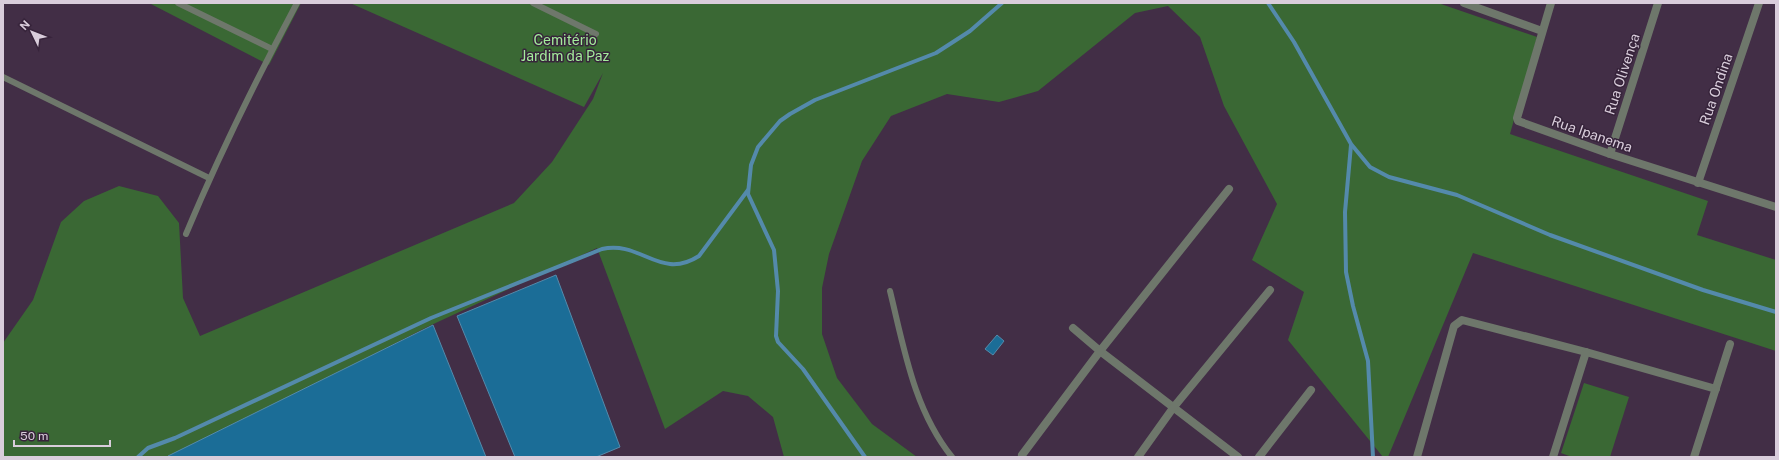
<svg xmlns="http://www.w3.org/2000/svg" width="1779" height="460" font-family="'Public Sans',sans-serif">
  <rect width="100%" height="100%" fill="#422e46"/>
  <g fill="#3a6834">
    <path d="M149,3H301L269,65Z"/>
    <path d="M350,3H1438L1537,37L1510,134L1708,201L1697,235L1776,260V351L1473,253L1388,457H1383L1288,340L1304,292L1252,260L1277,204L1224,106L1200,37L1168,6L1135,13L1038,91L999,102L947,94L891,116L862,161L829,254L822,288V334L837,378L872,424L917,457H784L773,417L748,396L723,391L665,429L597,248L427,327L174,457H3V343L33,300L61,222L84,201L119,186L158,196L179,223L183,298L200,336L514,203L552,162L593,99L603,73L584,107Z"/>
    <path d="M1584,383L1629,397L1610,457H1572L1561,453Z"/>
  </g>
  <g fill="#1b6d97" stroke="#548aab">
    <path d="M556,275L620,447L596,457H515L457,316Z"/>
    <path d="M433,325L486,457H167L168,456Z"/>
    <path d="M997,335L1004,341L993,355L985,349Z"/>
  </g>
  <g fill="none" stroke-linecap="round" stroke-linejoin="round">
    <g stroke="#548aab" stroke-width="4">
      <path d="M1268,3L1294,42L1351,144L1370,167L1389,177L1457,195L1550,235L1703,290L1776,312"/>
      <path d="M1351,145L1345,212L1346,272L1353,306L1368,361L1373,457"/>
      <path d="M138,457L148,448L175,438L431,318L602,249C641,240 660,281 699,256L748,190"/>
      <path d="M865,457L803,369L778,342L776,336L778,291L774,250L748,194L751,165L758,147L780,121L790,114L815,100L936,53L970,31L1002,3"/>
    </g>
    <g stroke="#6e776b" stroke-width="6">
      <path d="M178,3L272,49"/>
      <path d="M533,3L596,34"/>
      <path d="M3,77L209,178"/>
      <path d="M186,234C219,155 257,78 297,3"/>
      <path d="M890,291C904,348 914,410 952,457"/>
    </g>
    <g stroke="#6e776b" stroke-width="8">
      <path d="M1464,3L1542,31"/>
      <path d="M1551,3L1517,118L1518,121L1610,154L1776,207"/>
      <path d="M1610,154L1658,3"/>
      <path d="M1698,183L1759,3"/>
      <path d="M1073,328L1100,351L1238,457"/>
      <path d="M1022,455L1100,351L1229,189"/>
      <path d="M1138,457L1173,408L1270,290"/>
      <path d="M1259,457L1311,390"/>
      <path d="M1417,457L1454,326L1462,320L1586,352L1716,389"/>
      <path d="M1553,457L1586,352"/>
      <path d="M1694,457L1730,344"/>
    </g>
  </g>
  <g text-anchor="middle" stroke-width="3" stroke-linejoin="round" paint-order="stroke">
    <g font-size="14" fill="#a3eb9b" stroke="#37243b">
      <text x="565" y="45">Cemitério<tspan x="565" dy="16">Jardim da Paz</tspan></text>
    </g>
    <g font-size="14" fill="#d9cddb" stroke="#37243b">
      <text transform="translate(1622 74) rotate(-72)" y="5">Rua Olivença</text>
      <text transform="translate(1716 89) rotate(-71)" y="5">Rua Ondina</text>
      <text transform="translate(1592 134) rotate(19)" y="5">Rua Ipanema</text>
    </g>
  </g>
  <rect width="1779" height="460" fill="none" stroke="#d9cddb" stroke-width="8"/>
  <g transform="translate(32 32) rotate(313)" stroke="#37243b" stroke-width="3" paint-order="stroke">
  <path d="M0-3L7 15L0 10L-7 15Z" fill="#d9cddb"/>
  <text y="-6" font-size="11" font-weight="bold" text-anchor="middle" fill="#d9cddb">N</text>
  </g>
  <path d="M14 440v6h96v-6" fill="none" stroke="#d9cddb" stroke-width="2"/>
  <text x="20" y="440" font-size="12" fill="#d9cddb" stroke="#37243b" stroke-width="3" paint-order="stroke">50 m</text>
</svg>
